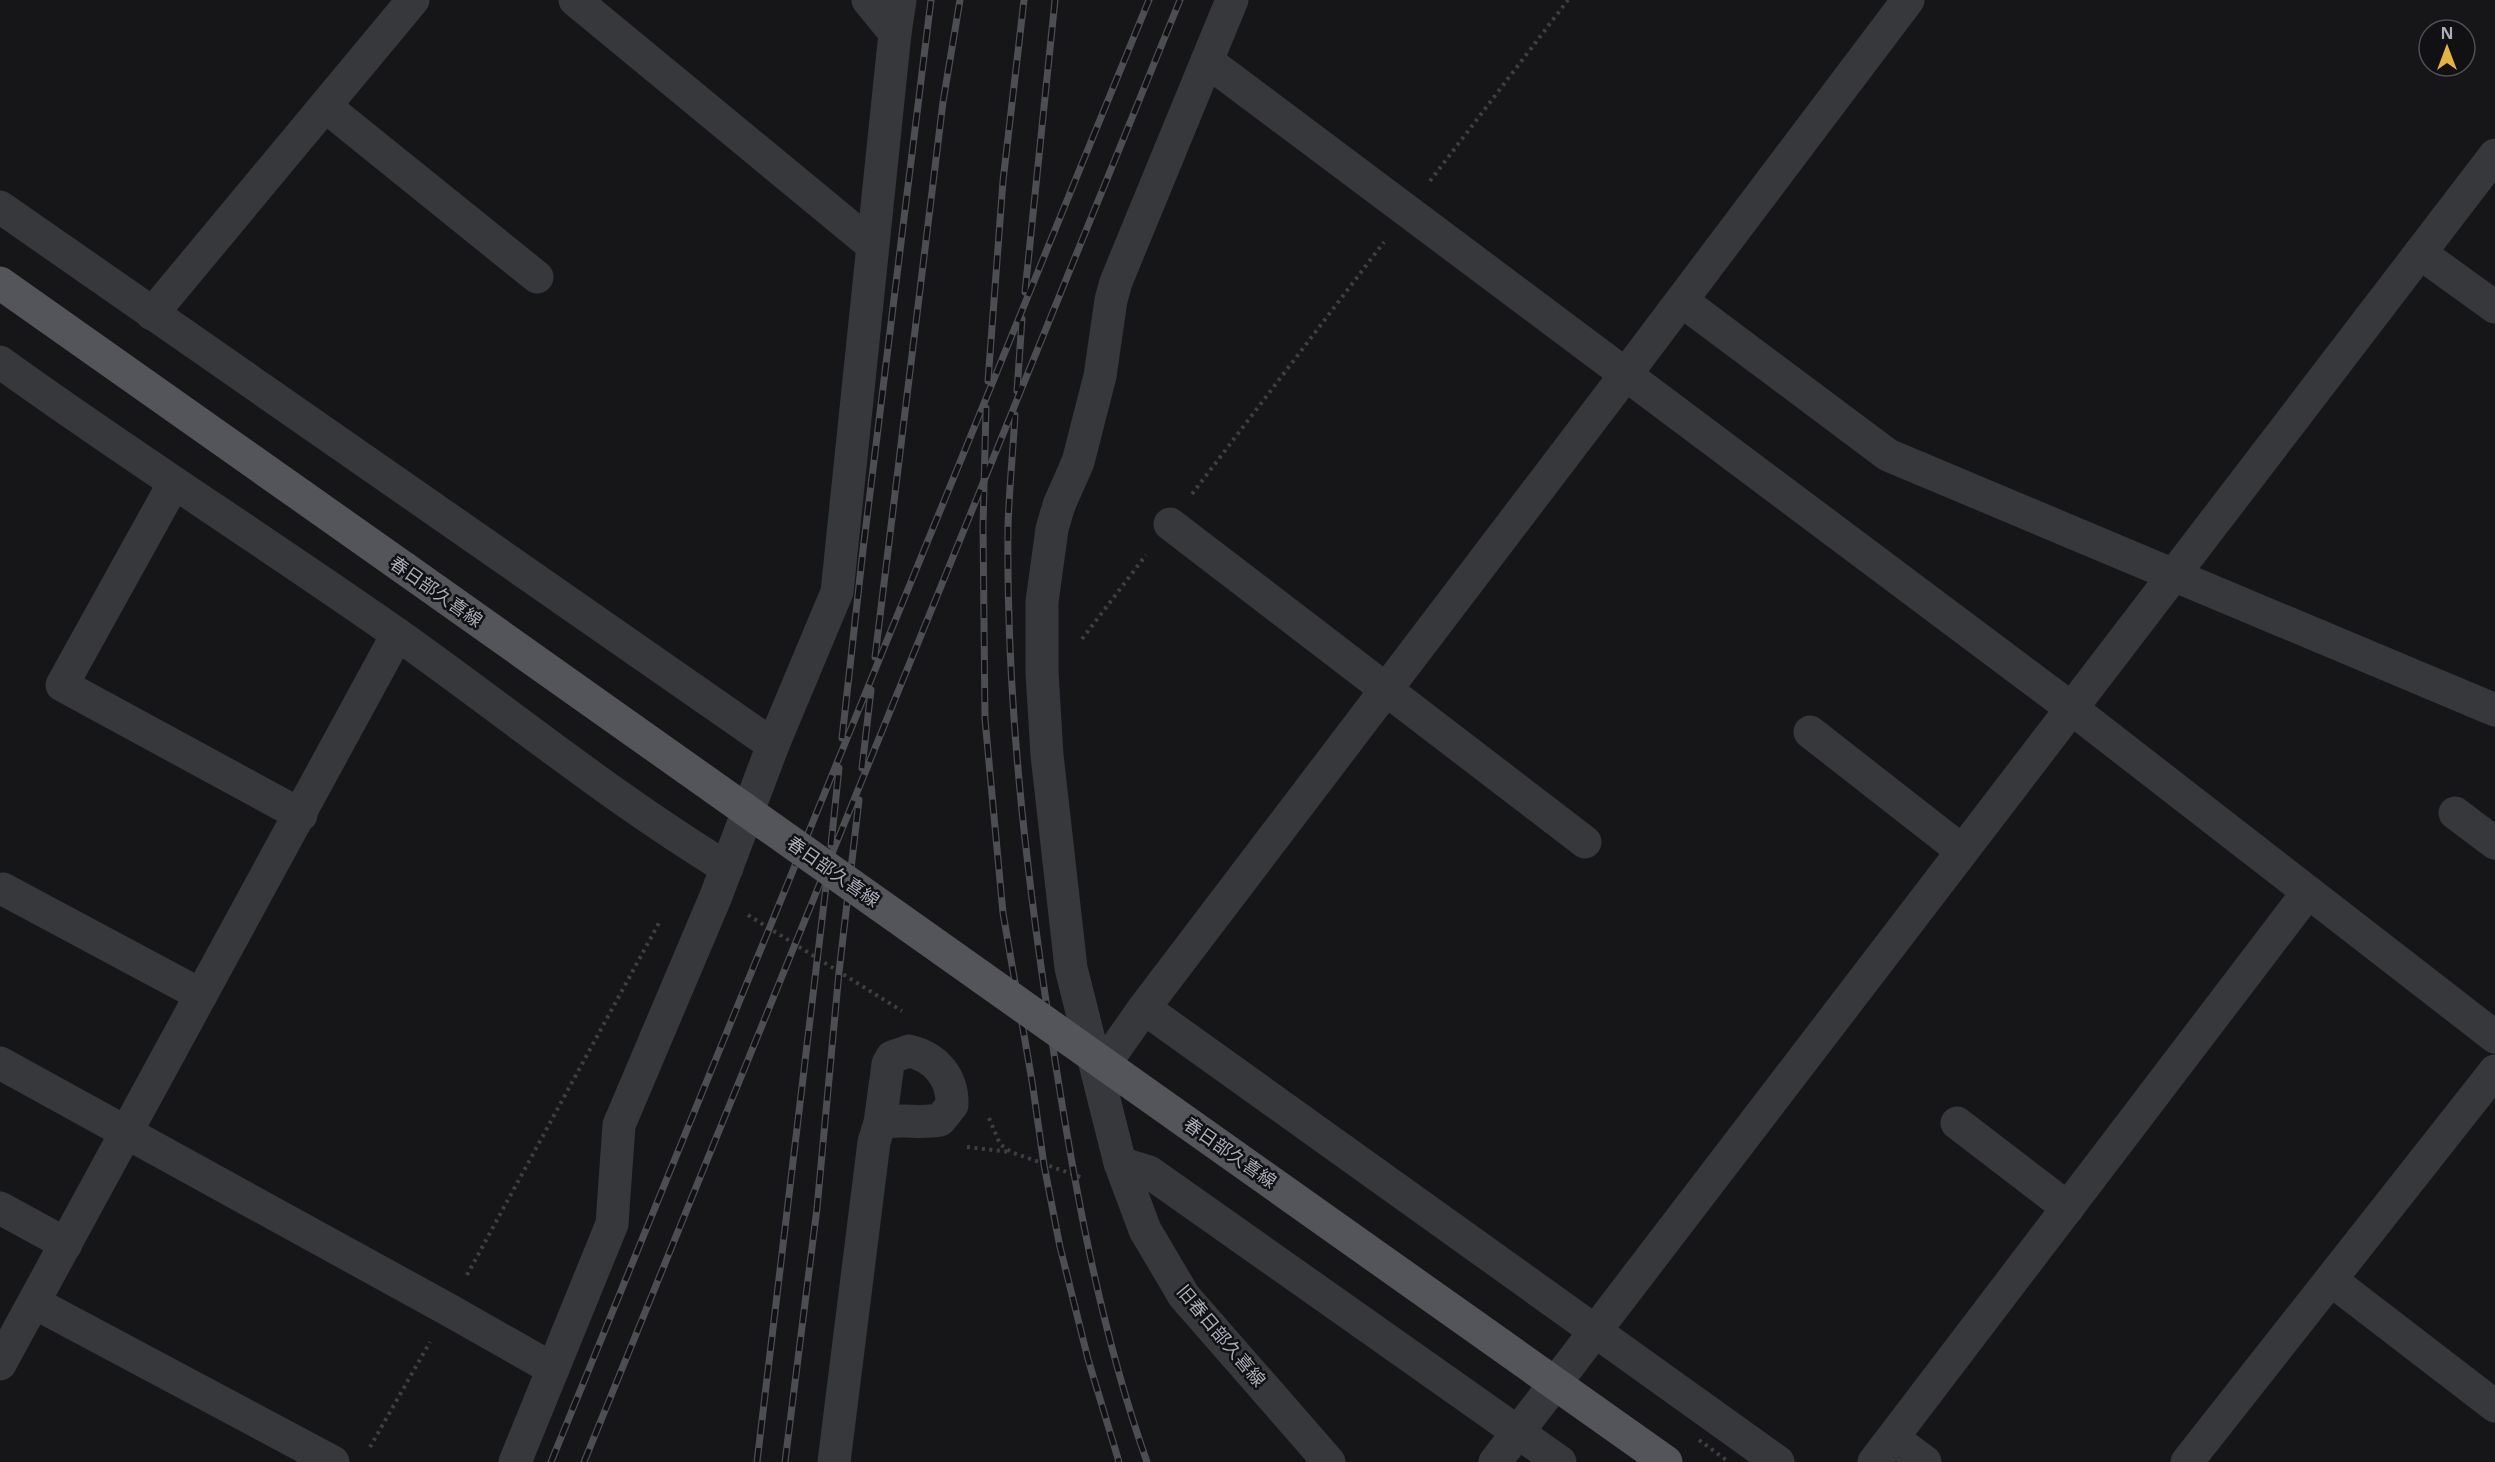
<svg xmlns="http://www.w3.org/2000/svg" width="2495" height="1462" font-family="'Noto Sans','Noto Sans JP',sans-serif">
  <rect width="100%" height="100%" fill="#161618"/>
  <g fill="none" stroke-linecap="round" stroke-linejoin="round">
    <g stroke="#3d3f43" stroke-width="4" stroke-dasharray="3 4.5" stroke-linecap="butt">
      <path d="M1430,181L1568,0"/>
      <path d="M1192,494L1384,242"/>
      <path d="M1082,639L1146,555"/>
      <path d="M748,915L902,1011"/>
      <path d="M989,1118L1000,1144L1011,1152L1083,1178"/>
      <path d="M967,1147L1010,1152"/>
      <path d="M467,1275L660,921"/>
      <path d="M370,1447L430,1342"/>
    </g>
    <g stroke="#37383c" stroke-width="33">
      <path d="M575,0L872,245"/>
      <path d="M868,0L895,33L900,0"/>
      <path d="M1232,0L1116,282L1111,300L1100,376L1090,415L1078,462L1059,505L1052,529L1042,602V672L1047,755L1071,968L1120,1163L1145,1230L1184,1296L1329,1462"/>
      <path d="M1207,61L2071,708L2495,1037"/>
      <path d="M325,106L537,277"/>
      <path d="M0,207L773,745"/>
      <path d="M2420,253L2495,307"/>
      <path d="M1682,301L1888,455L2495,710"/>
      <path d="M152,314L413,0"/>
      <path d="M0,362C130,456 266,542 397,634C507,712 612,798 727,868"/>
      <path d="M174,483L62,685L301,815"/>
      <path d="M1170,524L1585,842"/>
      <path d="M1810,732L1961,850"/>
      <path d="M2455,813L2495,843"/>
      <path d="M3,889L201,995"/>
      <path d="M1144,1008L1778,1462"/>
      <path d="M909,1051C936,1057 953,1078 952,1105L940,1120C919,1124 902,1118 880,1123L888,1064L892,1057Z"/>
      <path d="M0,1063L449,1310L553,1369"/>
      <path d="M1099,1072L1144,1008L1626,374L1908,0"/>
      <path d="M1957,1123L2068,1208"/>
      <path d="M1120,1163L1149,1172L1560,1462"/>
      <path d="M0,1208L66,1244"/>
      <path d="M2331,1280L2495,1406"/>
      <path d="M35,1303L333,1462"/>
      <path d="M0,1364L397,635"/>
      <path d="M1893,1438L1925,1462"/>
      <path d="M515,1462L612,1224L619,1125L716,896L773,745L837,592L895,33"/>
      <path d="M834,1462L874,1142L880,1123"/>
      <path d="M1495,1462L2495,155"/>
      <path d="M1874,1462L2308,892"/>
      <path d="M2187,1462L2495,1071"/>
    </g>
    <path stroke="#54555b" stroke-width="33" d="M0,283L404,568"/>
    <g stroke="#4c4e53" stroke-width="7">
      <g id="rail">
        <path d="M1025,292L1055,0"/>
        <path d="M988,381L1003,181L1024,0"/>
        <path d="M1017,391L1022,319"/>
        <path d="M986,408L983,526L985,719L1003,913L1032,1081L1044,1165L1060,1247L1088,1359L1119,1462"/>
        <path d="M1015,415C1013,452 1009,490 1008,527C1006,699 1026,872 1052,1041C1074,1184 1099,1326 1147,1462"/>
        <path d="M875,657L943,102L960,0"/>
        <path d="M842,738L863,550L931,0"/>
        <path d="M862,768L871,690"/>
        <path d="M831,845L839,768"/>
        <path d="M551,1462L1149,0"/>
        <path d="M584,1462L1180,0"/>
        <path d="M757,1462L827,878"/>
        <path d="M785,1462L817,1208L839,972L859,800"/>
      </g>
    </g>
    <use href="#rail" stroke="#111113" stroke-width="4.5" stroke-dasharray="14" stroke-linecap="butt"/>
    <path stroke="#3d3f43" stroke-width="4" stroke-dasharray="3 4.5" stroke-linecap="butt" d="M1699,1440L1729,1462"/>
    <path stroke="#54555b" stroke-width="33" d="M404,568L1666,1462"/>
  </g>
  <g text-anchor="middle" stroke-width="5" stroke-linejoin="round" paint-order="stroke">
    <g font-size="18" fill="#a9adb7" stroke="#111113">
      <text transform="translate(436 592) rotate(35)" y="6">春日部久喜線</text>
      <text transform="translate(833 872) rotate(35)" y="6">春日部久喜線</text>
      <text transform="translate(1230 1153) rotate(35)" y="6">春日部久喜線</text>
      <text transform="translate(1221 1336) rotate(50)" y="6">旧春日部久喜線</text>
    </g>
  </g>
  <g transform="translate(2447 48)"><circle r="28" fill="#111113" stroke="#4e4f55" stroke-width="1.5"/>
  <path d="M0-4.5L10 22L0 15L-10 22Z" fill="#e3b242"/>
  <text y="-9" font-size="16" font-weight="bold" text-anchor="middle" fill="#a9adb7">N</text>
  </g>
</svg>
